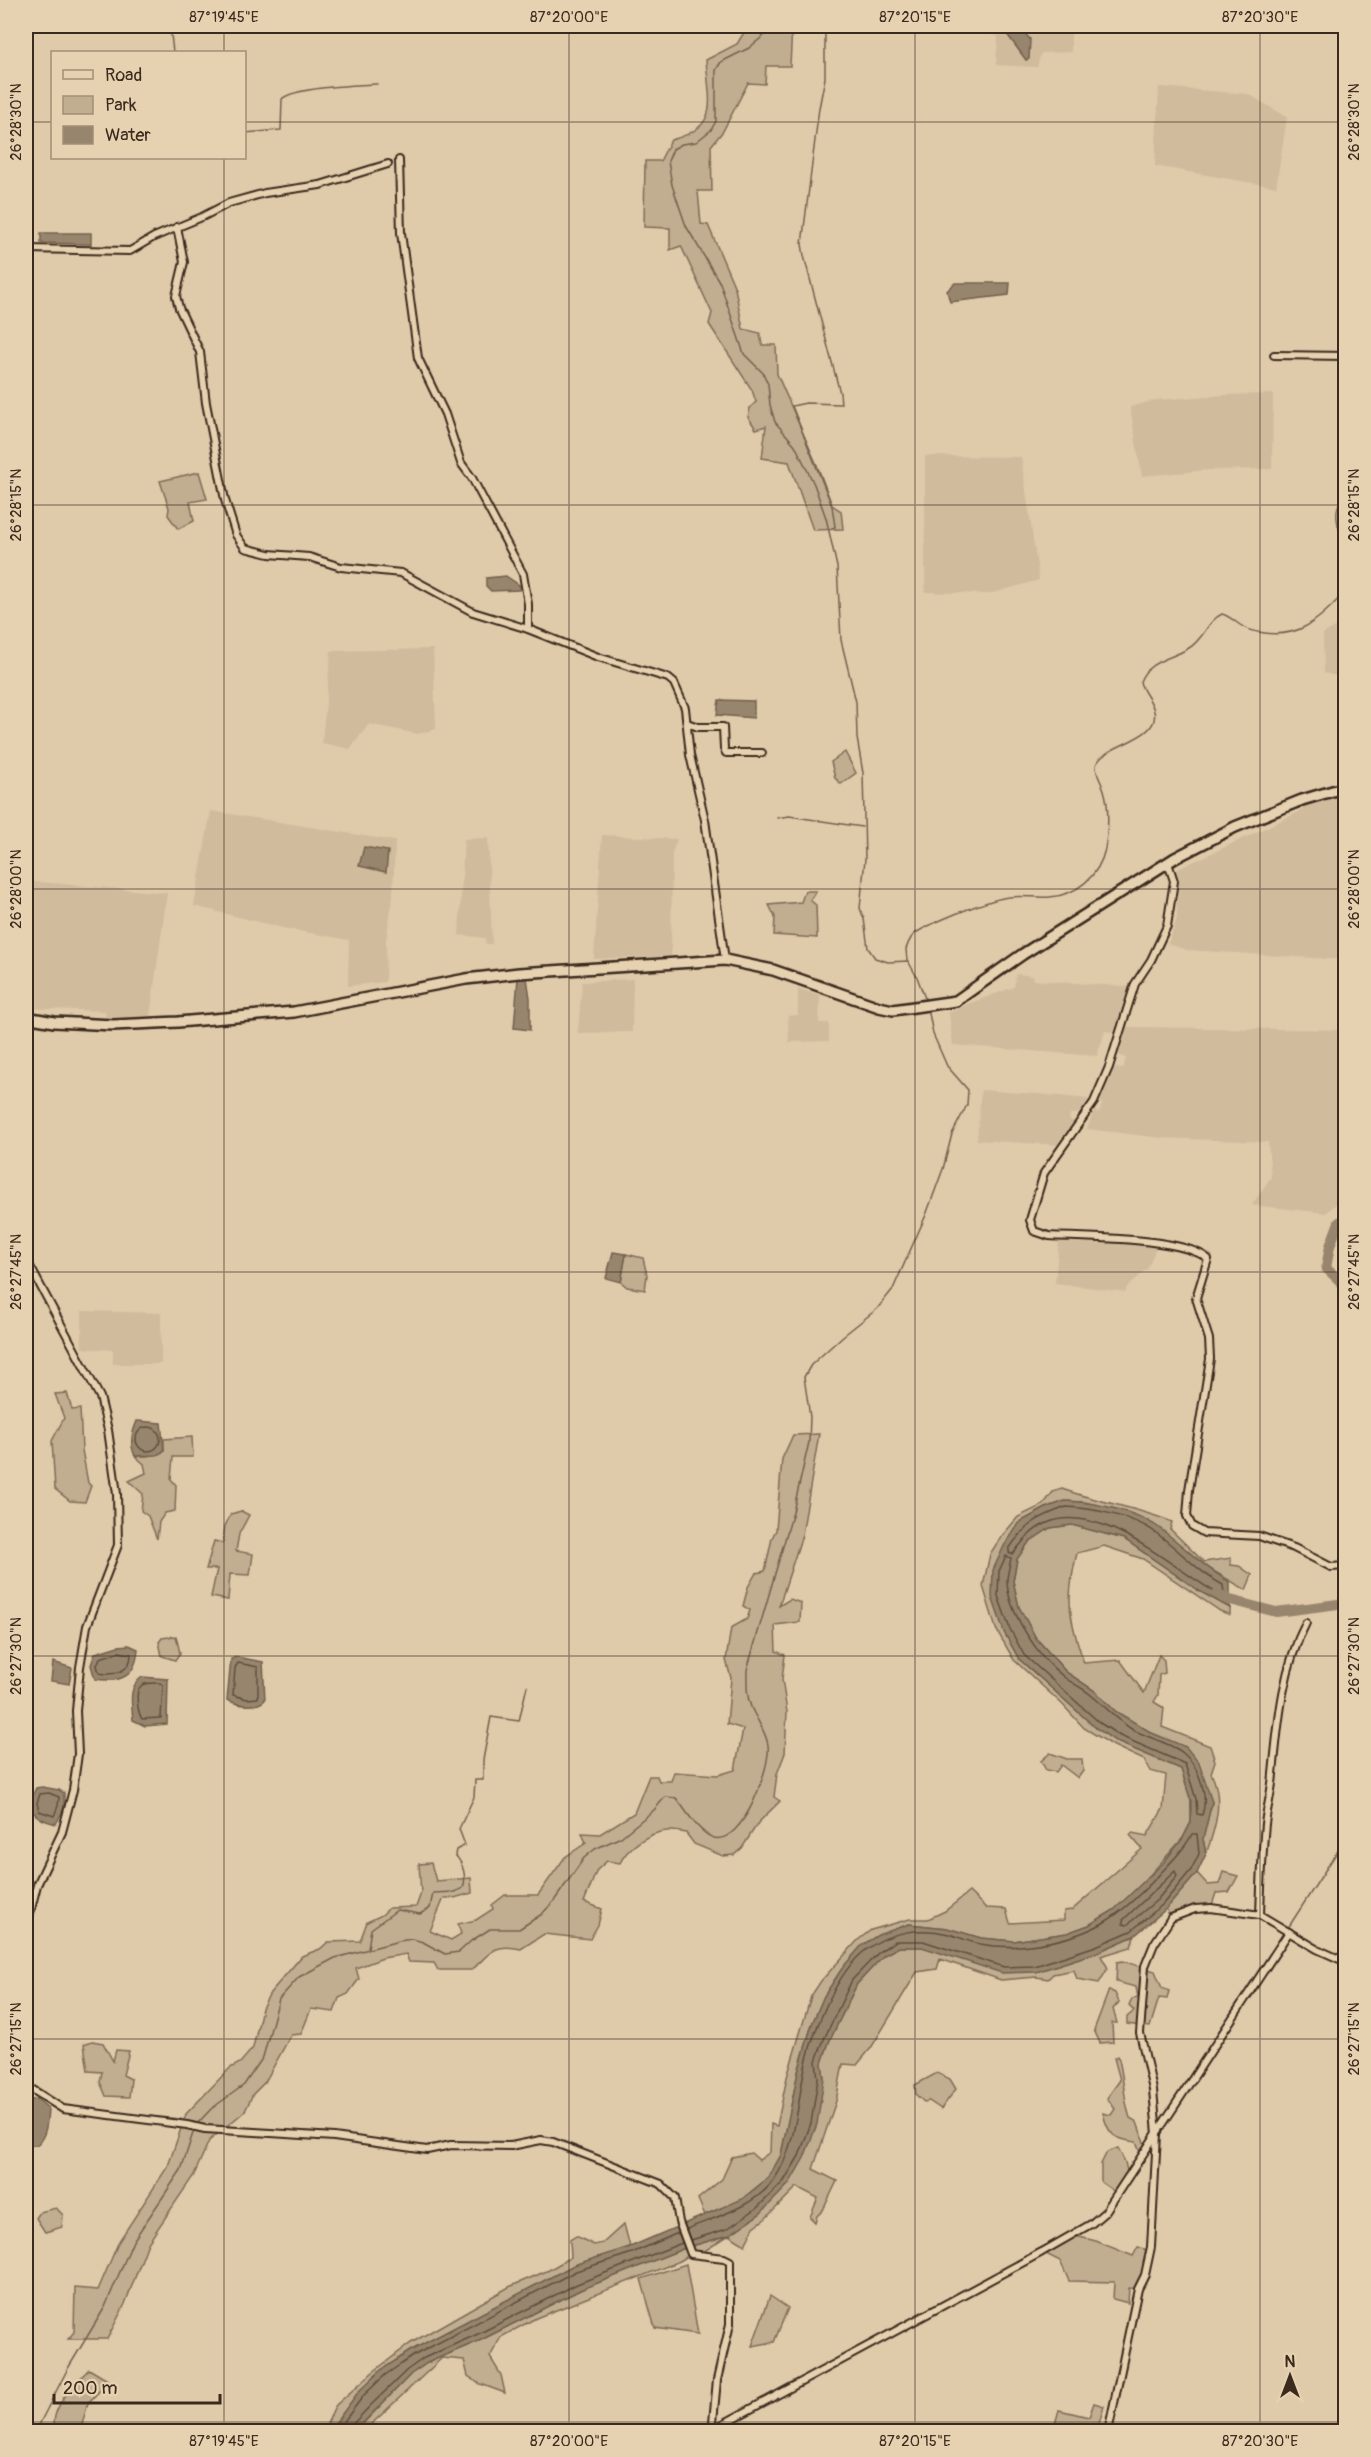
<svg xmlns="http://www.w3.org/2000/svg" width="1371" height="2457" font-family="Pangolin,sans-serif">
  <rect width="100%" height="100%" fill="#dfcaaa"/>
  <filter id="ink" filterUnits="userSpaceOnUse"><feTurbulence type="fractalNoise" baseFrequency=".0167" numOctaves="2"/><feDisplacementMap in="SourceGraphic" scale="12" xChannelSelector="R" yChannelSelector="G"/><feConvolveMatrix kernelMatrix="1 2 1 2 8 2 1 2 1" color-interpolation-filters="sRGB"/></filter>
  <g filter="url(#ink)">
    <g fill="#d0bb9d">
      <path d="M981,26H1071V52L1041,53L1037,67L996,65L998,36L981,33Z"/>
      <path d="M1159,87L1248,94L1287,117L1276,187L1155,166Z"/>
      <path d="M1273,394L1272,469L1208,470L1142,476L1130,407L1156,400L1225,395Z"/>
      <path d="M925,456L1021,457L1039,580L989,594L925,592Z"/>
      <path d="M1339,624L1345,625V678L1324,673L1323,634Z"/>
      <path d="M433,649L436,729L418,734L369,724L350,749L322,743L331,651Z"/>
      <path d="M1345,792V960L1187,950L1168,944L1177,918L1176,870L1301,811L1305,804Z"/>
      <path d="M211,811L395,841L393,896L386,940L385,982L348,986L349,940L283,928L194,906Z"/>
      <path d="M602,835L677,839L672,853L671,956L594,959Z"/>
      <path d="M488,838L492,944H486L485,938L459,935L464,839Z"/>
      <path d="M26,881L167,893L150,1016L106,1018L105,1011L26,1008Z"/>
      <path d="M1016,974L1033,976V980L1131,987L1124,1016L1118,1020L1116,1025L1117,1033L1105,1031L1097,1056L953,1045L949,1013L968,1004L1014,987Z"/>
      <path d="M633,979L632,1032L578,1033L582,982Z"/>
      <path d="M798,989L820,995L819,1023H829V1041L789,1042L788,1016L798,1015Z"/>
      <path d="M1127,1027L1345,1030V1196L1326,1213L1252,1205L1271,1177L1268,1142L1162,1138L1087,1129L1094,1111L1099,1112L1102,1105L1099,1099L1112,1068L1123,1069L1126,1058L1116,1054Z"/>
      <path d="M981,1090L1049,1095L1088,1099L1081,1113L1070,1114L1069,1119L1075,1123L1060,1145L977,1140Z"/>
      <path d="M1059,1241L1114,1242L1156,1247L1148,1268L1126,1288V1292L1055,1283Z"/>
      <path d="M82,1311L161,1313V1364H113V1350L82,1348Z"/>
    </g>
    <g fill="#c1ad90" stroke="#7e6c57" stroke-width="1.5">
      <path d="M748,26H792L790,66H766L765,84L748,83L723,131L711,146L712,191H698L701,224L708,225L735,288L743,329L760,333L762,345H776L777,374L817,465L832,505L841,511L843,529L813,530L789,462L762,458L766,426L756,429L748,417L750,408L756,402L752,390L709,324L712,313L681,246L670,250V228L644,227L645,161H660L671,140C721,127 709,103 706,60L737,44Z"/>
      <path d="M199,472L207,499L190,502L194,521L178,529L168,515L169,508L160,481Z"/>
      <path d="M845,752L856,773L841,784L835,778L831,762Z"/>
      <path d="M805,891H816L810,900L816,905L817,938L774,935L775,917L769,905L801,902Z"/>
      <path d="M626,1254L643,1258L647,1275L645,1290L627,1287L621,1282Z"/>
      <path d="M67,1393L72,1410L80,1409L82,1450L88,1483L91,1486L85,1502L70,1501L55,1489L52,1441L64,1418L55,1394Z"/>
      <path d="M819,1434L802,1535L779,1606L790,1599L801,1603L800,1622L775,1625L776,1651L785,1655L782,1679L787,1712L785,1753L777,1774L774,1797L780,1801L758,1823L742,1848L734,1855L723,1856L694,1844L686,1833C680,1832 672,1830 666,1831C648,1833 627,1848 620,1863L607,1861L597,1870L584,1902L602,1909L598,1925L590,1939L544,1934L521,1949C494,1943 491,1952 472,1970H438L434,1963L409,1962L406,1954L383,1958L356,1968L359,1979L348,1994L339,1998L334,2012L311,2009L301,2034L291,2035L265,2082L253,2094L245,2111L209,2141L194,2175L148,2243L125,2304L107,2339H68L74,2332L75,2288L98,2290L119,2241L168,2166L186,2114L230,2068L240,2063L253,2048L262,2008L270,1993L302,1956L320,1949L328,1942L360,1941L367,1922L382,1915L389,1908L416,1907L421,1893L419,1864L431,1863L436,1881L471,1878L472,1893L454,1898H444L430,1931L451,1940L461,1934L458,1924L476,1920L493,1909L492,1905L505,1895H538L565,1857L586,1843L582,1833L600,1834L634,1813L649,1776H657L659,1781H671L674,1772L718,1775L735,1770L743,1729L727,1724L731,1678L726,1660L731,1628L747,1619L750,1610L743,1606L748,1587L756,1573L765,1571L772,1538L776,1530L782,1459L793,1435Z"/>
      <path d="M192,1437L193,1457H173L171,1479L176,1485L175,1511L165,1513L159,1522L157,1539L148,1516L141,1511L143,1494L129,1481L146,1473L144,1464L135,1456H147L164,1451V1439Z"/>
      <path d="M1062,1489C1098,1502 1136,1507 1172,1522L1170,1529L1204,1562L1231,1558V1565L1239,1566L1252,1575L1246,1590L1198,1562L1153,1524L1118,1511L1085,1502L1065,1501L1046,1508L1020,1522L1004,1632L1019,1659L1096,1728L1117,1742L1181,1769L1191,1801V1822L1183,1838L1139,1887L1114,1910L1089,1925L1067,1933L1014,1941L981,1938L947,1928L909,1924L843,1967L824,1996L812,2024L798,2072L781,2155L768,2178L742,2199L705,2215L698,2199L722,2179L732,2157L751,2153L759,2160L770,2152L771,2124L777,2126L787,2077L811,1996L821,1981L858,1940L871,1930L910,1919H928L945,1911L969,1892L986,1908L1006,1909L1010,1923L1064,1920V1911L1072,1910L1142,1849L1130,1835L1132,1833L1147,1836L1163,1809L1166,1775L1150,1771L1144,1760L1114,1746L1084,1728L1062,1704L1014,1660L996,1629L983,1586L990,1554L1001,1537L1018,1517L1043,1505L1053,1492Z"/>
      <path d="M241,1511L249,1515L239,1534L236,1551L253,1554L250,1575L230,1574L228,1600L211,1597L217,1569H206L214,1541L223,1543L225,1526L231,1514Z"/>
      <path d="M1072,1525L1124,1539L1201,1592L1230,1608V1615L1220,1611L1143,1559L1104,1546L1077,1553C1065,1601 1069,1616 1084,1663L1120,1660L1144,1693L1159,1655L1164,1660L1165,1673L1159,1675L1158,1695L1154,1702L1164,1708L1162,1727L1210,1746L1215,1761L1211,1773C1224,1799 1216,1827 1206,1854L1203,1839L1212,1802L1152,1733L1115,1711L1095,1691L1066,1672L1036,1638L1019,1607L1013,1581L1017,1559L1029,1542L1050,1528Z"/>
      <path d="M176,1636L180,1653L175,1660L162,1656L159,1642L162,1638Z"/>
      <path d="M1050,1753L1067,1759H1082L1083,1771L1078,1778L1061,1765L1056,1772L1046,1770L1041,1761Z"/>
      <path d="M1223,1872L1238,1876L1229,1892L1216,1893L1211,1908L1195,1909L1171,1918L1166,1909L1197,1873L1208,1885L1219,1884Z"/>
      <path d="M1134,1936L1131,1947L1101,1956L1108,1968L1099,1983L1077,1979L1074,1970L1053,1974L1048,1979L1037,1977L1001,1980L940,1959L937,1969L917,1972L871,2048L857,2065L843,2064L836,2101L813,2169L837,2181L823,2210L817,2216L815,2222L810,2217L818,2198L797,2187L765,2219L754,2227L745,2245L729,2235L700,2254H691L680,2261L536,2318L501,2337L490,2357L501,2375L505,2393L478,2383L468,2376L464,2360L442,2358L364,2431L355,2432L411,2374L427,2363L481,2340L580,2290L685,2248L729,2235L761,2213L824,2079L822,2063L829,2042L857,1984L884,1955L899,1947H922L1036,1972L1098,1952Z"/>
      <path d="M1123,1961L1155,1971L1162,1988L1169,1991L1167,1999L1159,1998L1150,2027L1127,2024V2017L1134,2011L1129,2006L1132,1999L1138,1998L1136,1987L1116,1982L1117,1962Z"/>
      <path d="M1109,1990L1115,1993L1119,2002L1113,2009L1117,2023H1112L1113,2042L1100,2043L1094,2030Z"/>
      <path d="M92,2041L103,2043L113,2061L116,2050L129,2051L123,2075L131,2079L129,2097L106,2096L100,2082L102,2072L88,2071L84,2044Z"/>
      <path d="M1118,2056C1124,2076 1123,2097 1130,2118L1137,2122L1147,2151L1142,2158L1136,2142C1114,2139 1108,2135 1103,2113L1111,2115L1115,2109L1107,2098L1120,2080L1114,2058Z"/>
      <path d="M937,2073L950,2079L956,2089L941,2109L929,2101L924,2102L916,2095L915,2085Z"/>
      <path d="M1118,2148L1125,2162L1129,2179L1118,2194L1101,2182V2164L1107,2152Z"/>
      <path d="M56,2208L63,2215L62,2227L45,2232L36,2218L40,2212Z"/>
      <path d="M624,2224L630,2247L574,2265L410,2351L381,2371L360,2391L329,2431L323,2432L336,2405L373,2372L411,2343L509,2287L549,2270L571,2257L570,2240L576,2236L594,2245L603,2243Z"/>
      <path d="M1071,2235L1096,2241L1133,2256L1138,2247L1150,2251L1138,2289L1129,2288L1128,2303L1113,2299L1114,2282L1069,2281L1060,2261L1042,2252Z"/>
      <path d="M686,2264L698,2334L655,2328L641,2279Z"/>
      <path d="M770,2296L788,2308L774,2342L752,2346Z"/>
      <path d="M89,2369L109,2381L88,2403L81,2428L72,2431L55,2430C49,2408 75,2384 89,2369Z"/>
      <path d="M1094,2403L1104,2406L1097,2431H1053L1059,2410L1089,2417Z"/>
    </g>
    <g fill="#98856d" stroke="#73614d" stroke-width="1.5">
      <path d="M1001,26H1018L1030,39L1029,59L1026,60Z"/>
      <path d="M41,233H91V244L41,243Z"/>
      <path d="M955,283H1010L1009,295L950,302L947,291Z"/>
      <path d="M506,576L519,585V590L491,591L486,586V578Z"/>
      <path d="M719,700L754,701V718L717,715Z"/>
      <path d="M364,847L388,851L386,872L359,866Z"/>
      <path d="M518,978H527L530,998V1030L514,1028Z"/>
      <path d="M613,1252L626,1254L621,1282L606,1278Z"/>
      <path d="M137,1421L161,1423L164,1451L157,1455L135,1456C129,1443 132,1433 137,1421Z"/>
      <path d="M1065,1501C1092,1502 1133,1510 1155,1525C1182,1543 1202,1567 1230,1582V1608L1201,1592L1124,1539L1072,1525L1050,1528L1029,1542L1017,1559L1013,1581L1019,1607L1036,1638L1066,1672L1095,1691L1115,1711L1152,1733L1186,1747L1199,1763L1212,1802L1203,1839L1206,1854L1197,1873L1166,1909L1134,1936L1098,1952L1036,1972L1002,1973L922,1947H899L884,1955L857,1984L829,2042L822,2063L824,2079L817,2124L804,2158L789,2184L761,2213L729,2235L685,2248L580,2290L481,2340L427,2363L411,2374L355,2431L329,2432L359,2391L381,2370L410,2351L574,2265L630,2247L742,2199L768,2178L781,2155L798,2072L812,2024L824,1996L843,1967L862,1945L878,1935L909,1924L947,1928L981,1938L1014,1941L1067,1933L1089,1925L1114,1910L1164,1862L1183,1838L1191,1822V1801L1181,1769L1117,1742L1096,1728L1019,1659L1004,1632L992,1597L993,1570L1004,1546L1020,1522L1046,1508Z"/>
      <path d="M129,1645L138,1649C136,1677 121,1683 95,1679L91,1665L95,1653L118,1646Z"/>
      <path d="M237,1657L263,1662L265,1700C256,1709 238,1705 227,1700L231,1659Z"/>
      <path d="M53,1662L72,1668L69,1684L51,1681Z"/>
      <path d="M142,1677L168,1679L167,1724L145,1726L133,1720C132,1704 127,1688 142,1677Z"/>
      <path d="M42,1787L59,1790L64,1793V1808L56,1824C35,1819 24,1810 36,1788Z"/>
      <path d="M37,2099L48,2108C47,2122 47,2135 37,2145L26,2146V2101Z"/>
    </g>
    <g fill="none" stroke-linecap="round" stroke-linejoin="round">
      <g stroke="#604e3e" stroke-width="1.5">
        <circle cx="148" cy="1439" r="12"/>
        <path d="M1066,1507C1091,1508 1131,1516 1152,1530C1177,1547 1196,1571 1223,1585L1224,1594L1220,1595C1175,1571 1102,1500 1047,1523C1032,1529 1023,1541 1013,1554L1009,1553V1549C1027,1523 1036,1518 1066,1507Z"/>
        <path d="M1006,1556L1011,1558C1010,1565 1007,1574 1007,1581C1008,1613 1039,1658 1064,1677C1073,1684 1083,1688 1091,1695C1106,1707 1117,1720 1133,1730C1147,1737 1174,1745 1183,1753C1199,1766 1209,1796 1202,1815L1197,1814L1196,1799L1185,1764L1120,1736L1100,1723L1024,1655L1010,1629L998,1596L999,1571Z"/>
        <path d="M119,1652L131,1654C131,1672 114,1676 99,1673L97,1665L100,1658Z"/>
        <path d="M238,1663L258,1667V1698L247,1699L233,1695L235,1668Z"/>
        <path d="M160,1683L163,1686L161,1718L142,1719C138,1713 134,1691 141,1686C144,1682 155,1683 160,1683Z"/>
        <path d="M40,1794L49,1793L59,1797L58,1806L54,1816L39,1811L37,1803Z"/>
        <path d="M1175,1871L1177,1876L1157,1900L1127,1925L1123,1924V1920Z"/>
        <path d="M687,2229C715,2217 754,2207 773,2181C794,2152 797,2111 803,2077C810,2038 835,1972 867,1949C891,1931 921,1927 949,1934C959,1937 969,1942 980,1944C999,1948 1019,1947 1038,1944C1095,1935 1119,1917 1158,1876C1170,1863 1184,1850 1192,1834H1197L1199,1854L1191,1870L1162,1905L1131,1931L1096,1946L1035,1966L1004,1967L923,1941H896L880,1951L852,1980L824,2039L816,2061L818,2079L811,2123L799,2156L784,2181L757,2208L727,2229L691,2240"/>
        <path d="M336,2432L364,2395L385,2375L413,2356L576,2271L632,2253L678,2233"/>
        <path d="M351,2432L352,2425L370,2406L407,2370L424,2358L478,2334L577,2284L682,2243"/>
      </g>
      <g stroke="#73614d" stroke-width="1.5">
        <path d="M170,26L173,52"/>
        <path d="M772,26L773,28L749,48L721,62L716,70V121L711,130L696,142L682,144L673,149L668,161L672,185L686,226L720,283L744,354L763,373L768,384L770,405L775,422L795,445L814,484L826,518L837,567L841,640L856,702L857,738L863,773L865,859L860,908L864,919L868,948L875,958L888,962L908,961L917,977L926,1001"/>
        <path d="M825,26V78L819,108L802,244L804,256L840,393L841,404L806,403L792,406L832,506L835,527L830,529"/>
        <path d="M244,133L281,130L282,99C294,87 358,85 377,84"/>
        <path d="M1346,495C1331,506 1337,530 1346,543"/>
        <path d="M777,818L789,816L862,827"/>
        <path d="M907,960L906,949C908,943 912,934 919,931C936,921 989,899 1009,897C1022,895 1036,898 1050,897C1077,895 1099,876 1105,849C1108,831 1110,809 1104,790C1101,780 1096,776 1096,765C1105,743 1161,740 1154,711C1152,700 1143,693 1140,682C1147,660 1172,659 1189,648C1204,639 1207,621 1222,614C1233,617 1239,627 1250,630C1296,643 1317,622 1346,591"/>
        <path d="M1288,1928L1346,1838"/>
        <path d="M368,1948L371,1929L397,1910L420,1914L430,1908L433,1893L455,1892L463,1888C467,1877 463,1863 455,1855L456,1850L465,1845L459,1829L474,1797L475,1780H483V1760L491,1717L519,1721L527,1686"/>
        <path d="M1270,1955L1284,1934"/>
        <path d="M26,2072L31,2080"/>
        <path d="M45,2092L51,2098"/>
        <path d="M131,2115L181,2119"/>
        <path d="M187,2121L206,2126"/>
        <path d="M196,2125L211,2109L244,2085L263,2057L279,1999L299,1977L335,1958L399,1941L412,1939L423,1942L445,1954L459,1952L471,1941L490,1929H519L542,1914L554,1901L584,1858L595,1849L621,1837L654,1810L665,1797L676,1798C686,1810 699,1834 714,1838C743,1845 771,1767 768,1745C766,1731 756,1719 751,1707C746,1695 747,1682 747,1670L793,1512L809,1442L810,1417L804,1377L811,1365L843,1336L877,1309L893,1289L926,1215L943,1169L952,1134L967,1105L968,1090L947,1066L933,1034L928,1008"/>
        <path d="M217,2127L322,2132L412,2145"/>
        <path d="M527,2140L540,2136L551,2139"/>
        <path d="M452,2142L507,2143"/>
        <path d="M561,2142L596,2155"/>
        <path d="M1080,2227L1096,2216"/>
        <path d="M769,2396L1076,2229"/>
        <path d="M40,2432V2423L67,2370L105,2307L133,2241L181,2170L194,2130"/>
        <path d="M701,2432L709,2427"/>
      </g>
      <g stroke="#98856d" stroke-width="10">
        <path d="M1346,1219L1339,1222L1330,1246L1326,1268L1342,1283L1346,1284"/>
        <path d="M1218,1593L1223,1598L1276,1612L1346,1603"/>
      </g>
      <g stroke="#3b2a1e" stroke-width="10">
        <g id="street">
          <path d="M399,160L401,233L418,358L445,414L461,463L472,478L523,574L528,604V629"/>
          <path d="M177,227L184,262L176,296L179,308L200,352L206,403L225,500L236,535L245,548L269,554L309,557L341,567L401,573L473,612L528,629L598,657L668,678L674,683L685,708L690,755L705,820L725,960"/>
          <path d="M26,249L130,251L154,237L202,217L229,203L265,193L320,185L388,164"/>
          <path d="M1274,355L1346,356"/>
          <path d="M687,723L698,727H723L724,749L726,753H762"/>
          <path d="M1168,863L1174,881L1167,926L1151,960L1135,984L1109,1067L1094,1102L1044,1173L1030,1220L1034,1231L1049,1236C1085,1238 1183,1237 1208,1259L1196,1298L1209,1339L1210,1359L1189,1490L1187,1516L1192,1526L1204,1533L1259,1536L1294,1548L1331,1567L1346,1566"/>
          <path d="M26,1259L100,1397L108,1430L117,1494L118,1545L87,1626L80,1667L76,1711L78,1754L73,1790L62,1832L37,1885L29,1917L26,1916"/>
          <path d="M1260,1915C1261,1884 1262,1854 1265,1824C1267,1807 1272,1791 1273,1774C1278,1724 1282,1669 1306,1623"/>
          <path d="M26,1947L29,1917"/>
          <path d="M26,2080L30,2088L63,2109L187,2125L205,2129L334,2137L427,2150L451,2145L511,2146L541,2140L553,2142L661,2184L675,2198L679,2222L691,2254L724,2258L730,2261V2324L717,2380L712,2432"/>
          <path d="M712,2430L1042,2252L1091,2224L1105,2212L1289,1932"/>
          <path d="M1108,2432L1138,2289L1145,2275L1151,2247L1157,2134L1153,2090L1140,2033L1143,1994L1145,1966L1154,1944L1171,1918L1195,1909L1211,1908L1260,1915L1317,1949L1346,1962"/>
        </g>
      </g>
      <g stroke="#3b2a1e" stroke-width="14">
        <path id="primary" d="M26,1017L54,1022L113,1025L178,1022L294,1012L466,979L519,973L725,960L773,970L879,1007L893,1010L956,1001L1023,954L1175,858L1235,827L1302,800L1346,787"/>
      </g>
      <use href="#street" stroke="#e6d1b0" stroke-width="6"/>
      <use href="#primary" stroke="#e6d1b0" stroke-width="9"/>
    </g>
  </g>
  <path fill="none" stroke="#3b2a1e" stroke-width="1.5" stroke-opacity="0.45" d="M224,26V52M569,26V2432M915,26V2432M1260,26V2432M26,122H52M244,122H1346M224,158V2432M26,505H1346M26,889H1346M26,1272H1346M26,1656H1346M26,2039H1346M26,2422H1346"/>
  <rect width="1371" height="2457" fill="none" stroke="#e6d1b0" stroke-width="66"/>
  <rect x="51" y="51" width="195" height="108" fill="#e6d1b0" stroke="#a28e76" stroke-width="1.5"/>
  <rect x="63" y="70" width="30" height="9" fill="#e6d1b0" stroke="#a28e76" stroke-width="1.5"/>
  <text x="105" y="81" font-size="18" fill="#3b2a1e">Road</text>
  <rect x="63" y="96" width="30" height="18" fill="#c1ad90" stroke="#a28e76" stroke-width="1.5"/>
  <text x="105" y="111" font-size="18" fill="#3b2a1e">Park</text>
  <rect x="63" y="126" width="30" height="18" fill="#98856d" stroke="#a28e76" stroke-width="1.5"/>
  <text x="105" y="141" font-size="18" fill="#3b2a1e">Water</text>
  <g transform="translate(1290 2376)" stroke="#e6d1b0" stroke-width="4.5" paint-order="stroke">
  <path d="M0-4.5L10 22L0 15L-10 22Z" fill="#3b2a1e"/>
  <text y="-9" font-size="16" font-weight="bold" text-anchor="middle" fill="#3b2a1e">N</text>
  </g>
  <path d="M54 2394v9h166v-9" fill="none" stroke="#3b2a1e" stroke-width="3"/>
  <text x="63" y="2394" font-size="18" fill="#3b2a1e" stroke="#e6d1b0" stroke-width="4.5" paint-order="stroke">200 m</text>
  <rect x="33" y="33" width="1305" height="2391" fill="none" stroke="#3b2a1e" stroke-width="2"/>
  <g font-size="15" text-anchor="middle" fill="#3b2a1e">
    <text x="224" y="22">87°19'45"E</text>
    <text x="569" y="22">87°20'00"E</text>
    <text x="915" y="22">87°20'15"E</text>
    <text x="1260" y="22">87°20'30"E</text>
    <text transform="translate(16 122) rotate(-90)" y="5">26°28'30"N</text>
    <text transform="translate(1354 122) rotate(-90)" y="5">26°28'30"N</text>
    <text transform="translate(16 505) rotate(-90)" y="5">26°28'15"N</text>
    <text transform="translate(1354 505) rotate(-90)" y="5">26°28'15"N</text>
    <text transform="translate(16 889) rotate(-90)" y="5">26°28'00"N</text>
    <text transform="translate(1354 889) rotate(-90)" y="5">26°28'00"N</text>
    <text transform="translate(16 1272) rotate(-90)" y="5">26°27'45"N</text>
    <text transform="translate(1354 1272) rotate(-90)" y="5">26°27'45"N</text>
    <text transform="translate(16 1656) rotate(-90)" y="5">26°27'30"N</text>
    <text transform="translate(1354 1656) rotate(-90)" y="5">26°27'30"N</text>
    <text transform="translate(16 2039) rotate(-90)" y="5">26°27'15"N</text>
    <text transform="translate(1354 2039) rotate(-90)" y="5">26°27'15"N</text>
    <text x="224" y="2446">87°19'45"E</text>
    <text x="569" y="2446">87°20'00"E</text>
    <text x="915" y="2446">87°20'15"E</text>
    <text x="1260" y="2446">87°20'30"E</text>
  </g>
</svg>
